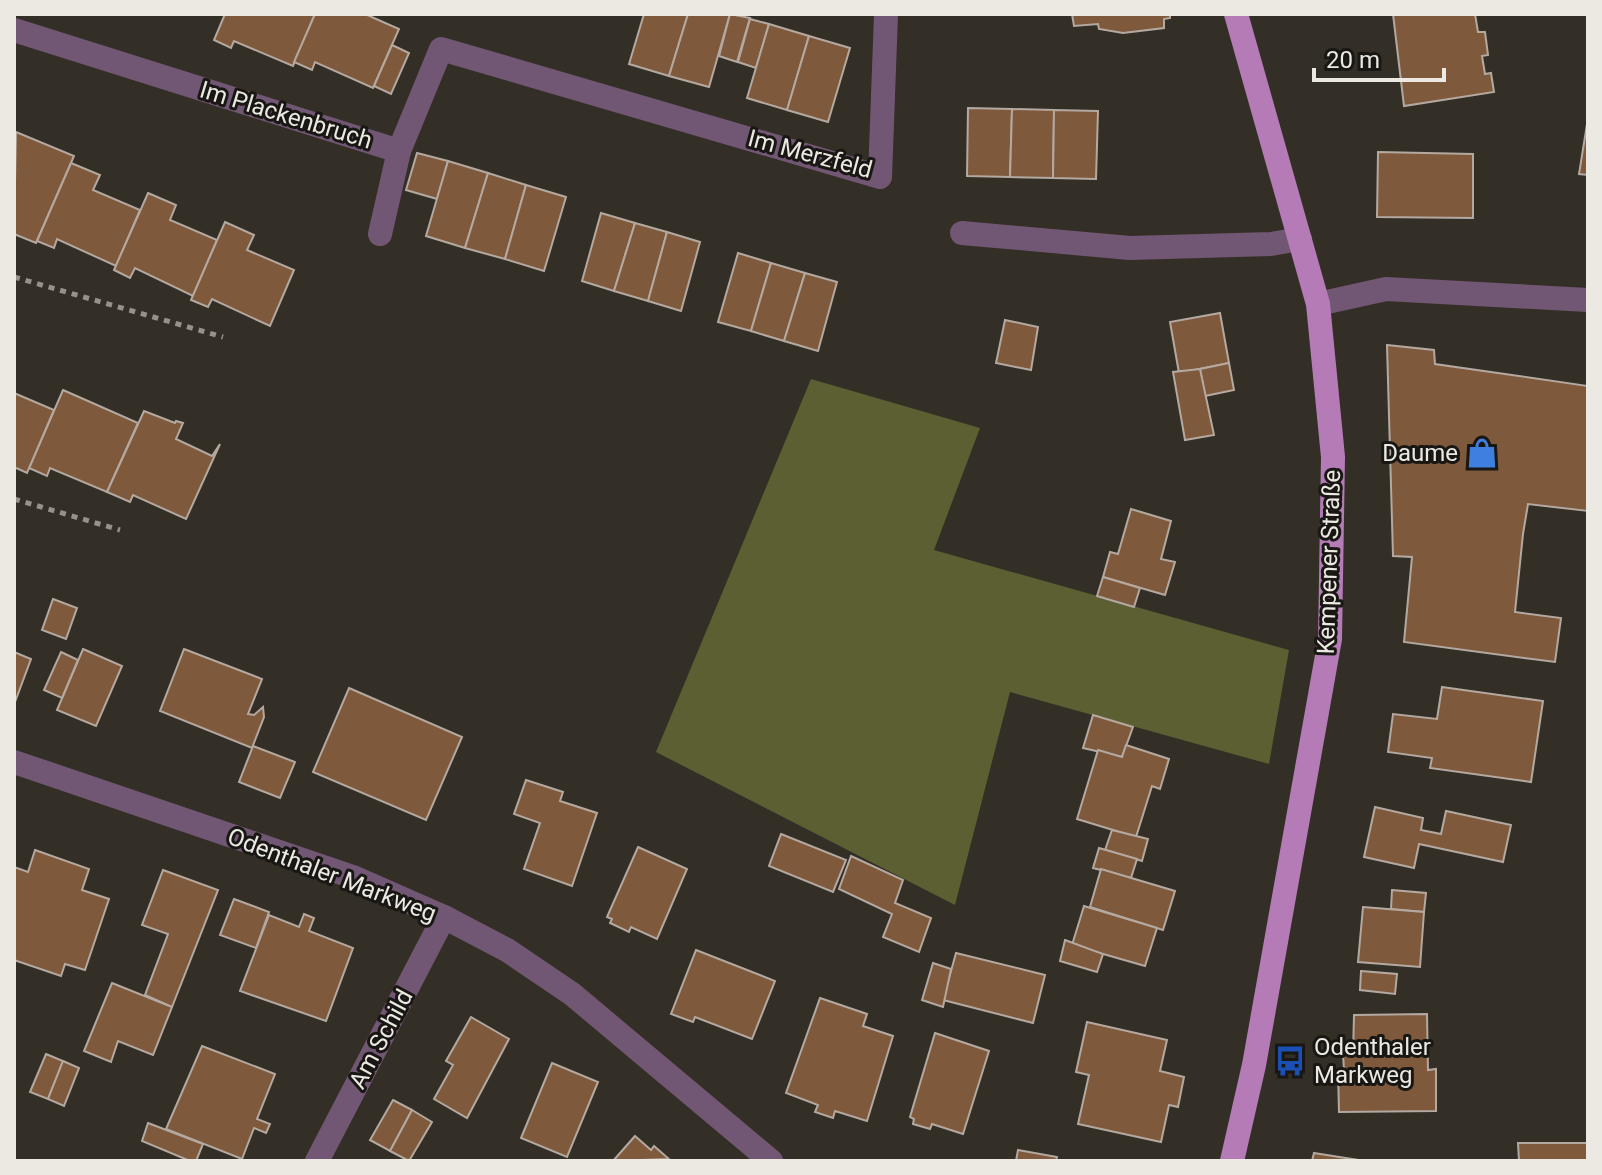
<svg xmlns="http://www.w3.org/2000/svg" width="1602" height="1175" font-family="Roboto,sans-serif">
  <rect width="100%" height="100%" fill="#332f26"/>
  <path fill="#5b5f32" d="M811,379L980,428L934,550L1289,650L1269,764L1010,692L955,905L656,752Z"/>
  <g fill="#7f593c" stroke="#b4a9a1" stroke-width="2">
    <path d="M225,14H315L293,66L234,41L231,48L214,40Z"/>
    <path d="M315,14H365L399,29L373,88L315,62L312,70L294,62Z"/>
    <path d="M644,14H688L669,76L629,64Z"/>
    <path d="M688,14H730L709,87L669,76Z"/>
    <path d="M730,14L750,18L737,62L719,56Z"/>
    <path d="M1072,14H1170V18L1164,19V28L1123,33L1099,29L1098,24L1074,26Z"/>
    <path d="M1393,14H1475L1478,32H1485L1488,55L1482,56L1485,74L1491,73L1494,92L1404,106Z"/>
    <path d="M750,19L769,24L756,68L738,62Z"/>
    <path d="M769,24L809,36L787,110L747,98Z"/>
    <path d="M809,36L850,48L828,122L787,110Z"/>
    <path d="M392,45L409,53L391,94L374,86Z"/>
    <path d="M968,108L1012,109L1010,177L967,176Z"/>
    <path d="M1012,109L1054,110L1053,178L1010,177Z"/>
    <path d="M1054,110L1098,111L1096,179L1053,178Z"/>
    <path d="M1588,118V175L1579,174Z"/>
    <path d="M16,132L74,156L36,243L14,234Z"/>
    <path d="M1378,152L1473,154V218L1377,217Z"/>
    <path d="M417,153L448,161L437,199L406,190Z"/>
    <path d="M448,161L488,173L465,248L426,236Z"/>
    <path d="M71,163L100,175L93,190L140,210L116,266L57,239L54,248L37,241Z"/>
    <path d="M488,173L526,185L505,259L465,248Z"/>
    <path d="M526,185L566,197L544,271L505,259Z"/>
    <path d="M148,193L176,205L170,220L217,240L193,296L135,268L130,278L114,270Z"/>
    <path d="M601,213L635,223L614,291L582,281Z"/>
    <path d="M225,222L254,235L247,250L294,270L270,326L212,299L208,307L191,300Z"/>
    <path d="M635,223L667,232L648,301L614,291Z"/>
    <path d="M667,232L700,242L681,311L648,301Z"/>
    <path d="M738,253L771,263L751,331L718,322Z"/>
    <path d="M771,263L805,273L784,341L751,331Z"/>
    <path d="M805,273L837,282L818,351L784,341Z"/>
    <path d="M1220,313L1229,363L1179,373L1170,322Z"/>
    <path d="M1005,320L1038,327L1031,370L996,363Z"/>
    <path d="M1387,345L1434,350L1435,364L1588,386V511L1528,504L1523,534L1515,612L1561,618L1555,662L1404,642L1412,557L1393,556Z"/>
    <path d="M1229,363L1234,390L1205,396L1200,369Z"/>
    <path d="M1200,369L1214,435L1185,440L1173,372Z"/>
    <path d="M63,390L138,423L107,492L50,468L47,476L29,468Z"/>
    <path d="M14,393L54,410L27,473L14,467Z"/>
    <path d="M144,411L175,423L176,421L183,423L176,439L212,456L220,444L186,519L133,495L130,502L107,492Z"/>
    <path d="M1131,509L1171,521L1161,559L1175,562L1165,595L1103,577L1110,552L1118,554Z"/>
    <path d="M1103,577L1140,588L1134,607L1097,596Z"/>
    <path d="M53,599L77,608L66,639L42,630Z"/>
    <path d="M83,649L122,666L96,726L57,710Z"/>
    <path d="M184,649L262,679L248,714L254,715L263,707L264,717L252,748L160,711Z"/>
    <path d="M14,652L31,659L15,702H14Z"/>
    <path d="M61,652L78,660L62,698L44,690Z"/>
    <path d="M1442,687L1543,701L1531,782L1430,768L1432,758L1388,752L1393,714L1437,719Z"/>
    <path d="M349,688L462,737L426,820L313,772Z"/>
    <path d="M1093,715L1133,727L1122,757L1083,748Z"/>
    <path d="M1126,745L1169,759L1160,789L1152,786L1136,837L1077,819L1098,750L1122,757Z"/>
    <path d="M253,746L295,762L280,798L239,782Z"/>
    <path d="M526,780L563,792L560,801L597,813L572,886L524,869L540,823L514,814Z"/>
    <path d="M1375,807L1423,818L1421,830L1441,834L1446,811L1511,825L1503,862L1419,844L1414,868L1364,857Z"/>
    <path d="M1112,830L1148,839L1142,861L1105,850Z"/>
    <path d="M781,834L846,860L833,892L769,866Z"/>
    <path d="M638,847L687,869L657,939L631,927L629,932L610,923L612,919L607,917Z"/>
    <path d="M1099,848L1137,859L1131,878L1093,868Z"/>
    <path d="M35,850L89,869L82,890L109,899L85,970L65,964L61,976L14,960V867L28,872Z"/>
    <path d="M851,856L903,880L895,903L931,918L919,952L883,937L892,914L839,889Z"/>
    <path d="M1101,869L1175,891L1163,930L1090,907Z"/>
    <path d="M163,870L218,890L172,1007L145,995L168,934L142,925Z"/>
    <path d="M1392,890L1426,893L1424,912L1391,909Z"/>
    <path d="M234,899L269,912L256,948L220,935Z"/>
    <path d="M1084,906L1157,928L1145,966L1072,945Z"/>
    <path d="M1363,907L1424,912L1420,967L1358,962Z"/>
    <path d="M304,914L314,918L309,931L353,948L326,1021L240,991L269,915L299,927Z"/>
    <path d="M1065,940L1103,954L1097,972L1060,961Z"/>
    <path d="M696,950L775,981L752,1039L695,1017L693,1022L671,1014Z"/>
    <path d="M956,953L1045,975L1033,1023L943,1000Z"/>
    <path d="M933,963L951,969L943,1007L922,1000Z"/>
    <path d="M1361,971L1397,974L1395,994L1360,990Z"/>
    <path d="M112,983L172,1007L153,1055L118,1041L111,1062L84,1051Z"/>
    <path d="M820,998L867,1014L863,1026L893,1036L867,1121L835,1111L833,1118L815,1112L818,1105L786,1093Z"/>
    <path d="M1427,1014L1428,1070L1436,1069V1111L1339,1112L1338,1071L1344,1070L1343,1054H1353L1354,1015Z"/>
    <path d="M471,1017L509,1039L467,1118L434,1099L453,1065L446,1061Z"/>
    <path d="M1087,1022L1167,1040L1160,1071L1184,1077L1178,1107L1169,1105L1161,1142L1078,1124L1089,1075L1076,1072Z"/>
    <path d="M935,1033L989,1051L963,1134L932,1124L930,1129L913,1124L914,1119L910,1117Z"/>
    <path d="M202,1046L275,1074L257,1119L270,1124L266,1133L254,1128L242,1159L166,1129Z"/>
    <path d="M46,1054L63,1061L48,1099L30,1092Z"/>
    <path d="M63,1061L79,1068L64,1106L48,1099Z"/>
    <path d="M552,1063L598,1082L567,1157L521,1138Z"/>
    <path d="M393,1100L412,1110L390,1151L370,1140Z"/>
    <path d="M412,1110L432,1122L409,1161L390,1151Z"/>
    <path d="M148,1123L203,1144L196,1161H190L142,1141Z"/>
    <path d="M635,1136L651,1150L654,1146L669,1159L613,1161Z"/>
    <path d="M1518,1143H1588V1161H1519Z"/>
    <path d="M1018,1150L1057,1157L1056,1161H1016Z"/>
    <path d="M1314,1153L1365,1161H1312Z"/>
  </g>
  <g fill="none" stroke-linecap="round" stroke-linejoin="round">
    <g stroke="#96928b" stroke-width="5" stroke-dasharray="6 6" stroke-linecap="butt">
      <path d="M14,277L223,337"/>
      <path d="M14,499L120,530"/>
    </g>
    <g stroke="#725774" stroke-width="24">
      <path d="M14,30L399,151L441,49L880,177L886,14"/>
      <path d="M962,233L1130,248L1271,244L1300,239"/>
      <path d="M380,234L399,151"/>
      <path d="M1318,304L1386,289L1588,300"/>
      <path d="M14,762L353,877L444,917L507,950L572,994L771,1161"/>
      <path d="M317,1161L444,917"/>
    </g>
    <path stroke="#b47bb7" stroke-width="24" d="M1232,1161L1254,1065L1330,639L1333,457L1318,304L1236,14"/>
  </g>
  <defs>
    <g id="shop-bare" transform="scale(2.4)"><path d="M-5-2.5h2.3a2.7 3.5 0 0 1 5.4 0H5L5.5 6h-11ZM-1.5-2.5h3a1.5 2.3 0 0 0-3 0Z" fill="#3f7fe0" stroke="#191713" stroke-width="2.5" paint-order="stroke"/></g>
    <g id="bus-bare" transform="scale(2.4)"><path d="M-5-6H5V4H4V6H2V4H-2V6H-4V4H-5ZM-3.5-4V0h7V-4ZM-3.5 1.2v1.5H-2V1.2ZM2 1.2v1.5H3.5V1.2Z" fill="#1a4fb4" stroke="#191713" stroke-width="2.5" paint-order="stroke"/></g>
  </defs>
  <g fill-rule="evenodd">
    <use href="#shop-bare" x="1482" y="453"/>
    <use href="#bus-bare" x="1290" y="1061"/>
  </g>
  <g text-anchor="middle" stroke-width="6" stroke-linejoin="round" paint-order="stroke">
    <g font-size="24" fill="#ece9e3" stroke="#191713">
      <text transform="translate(286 115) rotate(17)" y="8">Im Plackenbruch</text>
      <text transform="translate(810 154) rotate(15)" y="8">Im Merzfeld</text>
      <text transform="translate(1329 562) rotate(-88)" y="8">Kempener Straße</text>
      <text transform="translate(332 875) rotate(21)" y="8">Odenthaler Markweg</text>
      <text transform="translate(381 1039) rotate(-62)" y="8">Am Schild</text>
    </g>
    <g font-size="24" fill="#ece9e3" stroke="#191713" text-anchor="end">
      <text x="1458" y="461">Daume</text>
      <text x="1314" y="1055" text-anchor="start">Odenthaler<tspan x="1314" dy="28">Markweg</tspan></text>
    </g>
  </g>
  <rect width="1602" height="1175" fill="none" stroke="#ece9e3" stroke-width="32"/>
  <path d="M1314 68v12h130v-12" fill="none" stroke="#ece9e3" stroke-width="4"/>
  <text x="1326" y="68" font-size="24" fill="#ece9e3" stroke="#191713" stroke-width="6" paint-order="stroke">20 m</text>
</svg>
